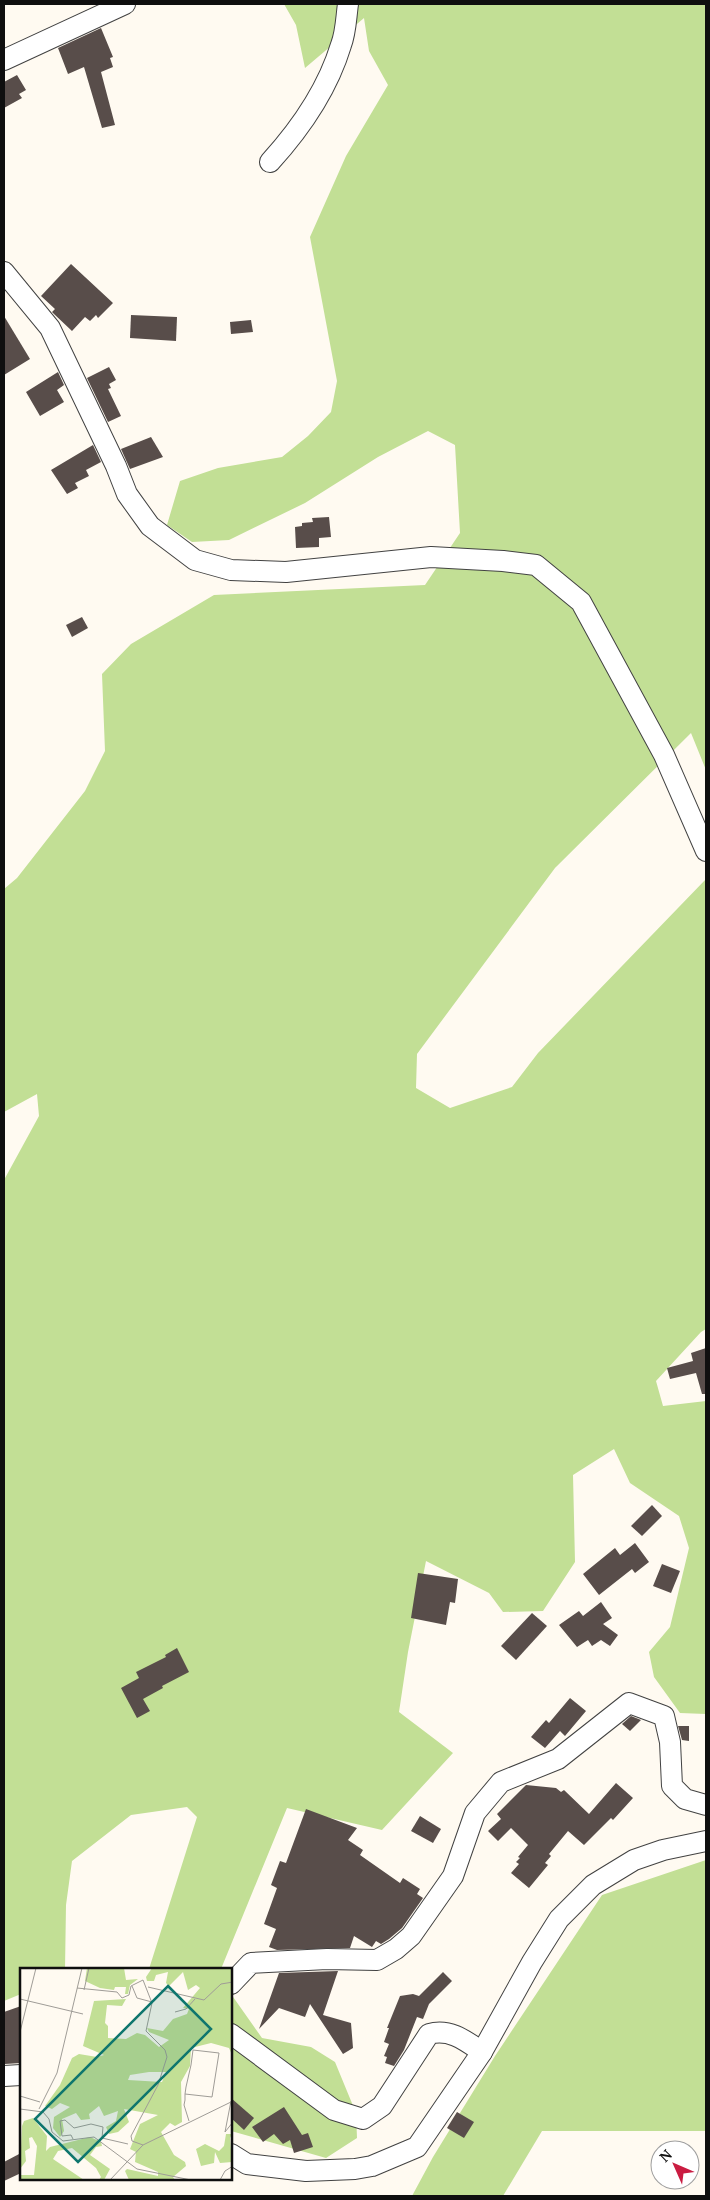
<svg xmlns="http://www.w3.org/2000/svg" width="710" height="2200" font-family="'PT Serif',serif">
  <rect width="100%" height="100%" fill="#fffaf1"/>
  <g fill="#c2df95">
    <path d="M284,4H706V770L691,733L555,868L417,1054L416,1088L450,1108L512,1087L538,1053L706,879V1329L701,1332L656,1381L663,1406L706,1401V1714L680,1713L654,1677L649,1652L670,1627L689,1548L679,1516L630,1483L614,1449L573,1475L575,1562L543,1611L503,1612L489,1593L426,1561L408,1652L399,1712L453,1753L382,1830L287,1808L221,1969H149L197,1817L187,1807L131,1815L72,1861L66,1905L65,1969H21V1994L4,2001V1180L39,1116L37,1094L4,1112V889L17,878L85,791L105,751L102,674L131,644L214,595L425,585L460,533L455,445L428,431L378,457L305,503L229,540L192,542L167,525L180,481L218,468L282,457L308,436L331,412L337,381L310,237L346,156L388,85L369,51L364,18L305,68L296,25Z"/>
    <path d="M706,1860V2131H542L503,2196H412L433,2157L495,2056L602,1895Z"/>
    <path d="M231,1994L262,2038L311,2047L335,2062L356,2113L357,2138L326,2158L231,2131Z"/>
  </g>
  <g fill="#584d4a">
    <path d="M101,28L113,57L110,58L113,67L101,72L115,125L102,128L84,67L68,74L58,48Z"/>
    <path d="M17,75L26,90L19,94L22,98L4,108V82Z"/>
    <path d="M71,264L113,303L98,318L96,315L90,321L85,317L72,331L54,314L52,312L55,309L41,296Z"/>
    <path d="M131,315L177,317L176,341L130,338Z"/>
    <path d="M4,316L30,359L4,375Z"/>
    <path d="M251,320L253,332L231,334L230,322Z"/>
    <path d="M109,367L116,380L109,384L111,388L108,389L121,416L108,422L87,378Z"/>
    <path d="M58,372L64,385L57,390L64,402L40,416L26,392Z"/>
    <path d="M151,437L163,457L130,469L121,449Z"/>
    <path d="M93,445L101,462L86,470L89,476L75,483L78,488L67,494L51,470Z"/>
    <path d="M329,517L331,537L319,538V547L296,548L295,527L302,526V523L313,522L312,518Z"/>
    <path d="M82,617L88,628L72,637L66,625Z"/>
    <path d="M706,1348V1394H702L696,1373L670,1379L667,1368L693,1361L691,1353Z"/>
    <path d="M652,1505L662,1516L642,1536L631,1526Z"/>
    <path d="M635,1543L649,1562L635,1573L632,1569L599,1595L583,1574L615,1548L620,1555Z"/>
    <path d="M662,1564L680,1571L671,1593L653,1586Z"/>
    <path d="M418,1573L458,1579L455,1603L450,1602L446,1625L411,1618Z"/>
    <path d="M601,1602L612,1618L603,1624L618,1635L610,1646L601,1640L592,1646L588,1640L577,1647L559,1625L579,1611L583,1616Z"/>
    <path d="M532,1613L547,1626L516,1660L501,1646Z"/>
    <path d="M177,1648L189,1672L162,1686L163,1688L143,1699L150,1711L137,1718L121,1688L139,1678L136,1672L166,1657L165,1655Z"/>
    <path d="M570,1698L586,1711L565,1736L560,1731L545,1748L531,1737L546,1720L549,1723Z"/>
    <path d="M631,1716L641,1720L630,1731L622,1724Z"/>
    <path d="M678,1726H689V1741L682,1740Z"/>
    <path d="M616,1783L633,1798L613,1820L611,1818L584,1845L568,1831L549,1854L551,1856L545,1863L548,1865L529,1888L511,1873L519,1864L516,1862L520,1858L518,1857L528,1845L511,1828L498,1841L488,1831L501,1819L497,1814L526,1785L556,1788L561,1792L564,1790L589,1814Z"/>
    <path d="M306,1809L357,1828L348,1840L363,1850L360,1855L400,1883L403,1878L420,1889L417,1894L423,1898L402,1928L389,1939L381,1944L376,1941L372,1947L354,1936L350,1948L277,1950L269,1947L276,1929L264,1924L277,1888L271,1885L280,1861L286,1863Z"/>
    <path d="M420,1816L441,1829L433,1843L411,1831Z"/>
    <path d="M338,1971L323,2015L351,2023L353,2048L343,2054L310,2004L305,2017L279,2008L259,2029L279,1973Z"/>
    <path d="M443,1972L452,1981L429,2004L423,2019L417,2017L404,2050L394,2066L385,2063L387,2057L384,2056L389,2044L384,2042L389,2028H387L400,1996L413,1994L419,1996Z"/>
    <path d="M21,2006V2063L5,2064L4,2012Z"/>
    <path d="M231,2098L254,2118L244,2130L231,2118Z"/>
    <path d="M284,2107L302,2135L308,2133L313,2147L294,2153L290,2140L283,2144L274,2134L263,2142L252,2127Z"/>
    <path d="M457,2112L474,2122L464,2138L447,2128Z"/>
    <path d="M21,2153V2173L4,2181V2162Z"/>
  </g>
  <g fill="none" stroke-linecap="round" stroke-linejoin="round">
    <g stroke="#424242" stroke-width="22">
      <g id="minor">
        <path d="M4,60L125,4"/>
        <path d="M270,162C300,129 328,88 341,45C346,32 346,18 348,4"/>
        <path d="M4,272L50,328L116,466L127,494L150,526L195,560L231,570L286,572L431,557L503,561L536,565L581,602L664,755L706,851"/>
        <path d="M231,1984L251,1963L327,1959L377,1960L396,1949L411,1936L453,1876L475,1813L501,1782L558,1759L629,1703L664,1716L670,1742L672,1786L685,1799L706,1805"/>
        <path d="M231,2034L334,2110L363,2119L382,2106L429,2034C450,2028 466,2041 482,2052"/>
        <path d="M4,2076L21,2075"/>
        <path d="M231,2154L247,2164L306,2171L355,2169L372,2166L417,2147L482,2052L532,1962L559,1919L593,1885L634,1860L663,1850L706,1841"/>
      </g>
    </g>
    <use href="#minor" stroke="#fff" stroke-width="20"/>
  </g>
  <g transform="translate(20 1968)">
    <rect width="212" height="212" fill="#fffaf1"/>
    <path d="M67,0H104L106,12L118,11L110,17L108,26H105L106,19H95L94,22L80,20L65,13ZM132,0H212V87L209,80L191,75L171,80L170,98L161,114L162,154L155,158L150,155L141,164L154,187L165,194L166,198L153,209L155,212H109L105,203L107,201L138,208V204L115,194L116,184L110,181L120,156L138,147L104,141L109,154L98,164L89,166L86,159L96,153L98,143L84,148L79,138L69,146L70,151L61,152L56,145L42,151L44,163L40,169L33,160L34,149L50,139L40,135L32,141L25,138L40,117L52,90L59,86L77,89L84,87L63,78L74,33L106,31L102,38L87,37L85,55L88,58V70L106,71L117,65L125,67L139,79L149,72L129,64L127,60L143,63L153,51L167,46L169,41L163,40L180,20L176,17L168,22L163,4L149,18L146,15L148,4L136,7L134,13H127L126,9ZM129,104H146L142,114L108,112L110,107ZM13,150L27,168L26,183L30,179L70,169L81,174L82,178L76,179L70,187L90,201L84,212H79L81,209L76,200L52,180L38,183L33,191L64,212H0V207H14L17,178L12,169L9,170L10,180L5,183L6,193L0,201L2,158L4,153ZM206,166H212L210,170L212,194L200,195L195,184L194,195L181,198L176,181L185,176L199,183L204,178Z" fill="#c2df95" fill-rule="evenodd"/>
    <path fill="none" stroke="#9f9c97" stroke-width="1" d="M123,12L132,35L126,63L145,82L147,89L138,117L111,168L112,173L123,177M112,18L117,30L132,34M128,19L184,32L201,16L213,14M57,20L97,24L102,30L109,27L111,18L123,12M64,22L69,0M0,31L63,46M155,44L166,41L175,31M0,64L16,0M165,126L192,129L199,85L173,82L171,97L166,119L165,126V132L164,137L169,153M0,128L20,134M211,133L205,164L213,154M0,141L23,144L29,151L32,164L43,173L74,169L117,201L171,212M19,141L37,105L62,0M53,171L51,167L42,168L40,153L45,152L54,160L71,156L83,159L82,170L108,176M90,212L123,177L213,133M200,212L205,203L213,198"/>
    <path fill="#0f766e" fill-opacity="0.15" stroke="#0f766e" stroke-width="2.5" d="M148,18L191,61L58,194L15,151Z"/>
    <rect width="212" height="212" fill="none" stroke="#0f0f0f" stroke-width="2.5"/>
  </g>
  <rect width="710" height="2200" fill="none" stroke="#0f0f0f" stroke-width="10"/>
  <g transform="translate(675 2165) rotate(315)"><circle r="24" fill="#ffffff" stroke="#9f9f9f"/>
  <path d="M0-4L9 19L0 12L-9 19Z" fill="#ca1c41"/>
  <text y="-8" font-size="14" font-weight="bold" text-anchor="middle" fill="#0f0f0f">N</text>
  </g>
</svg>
